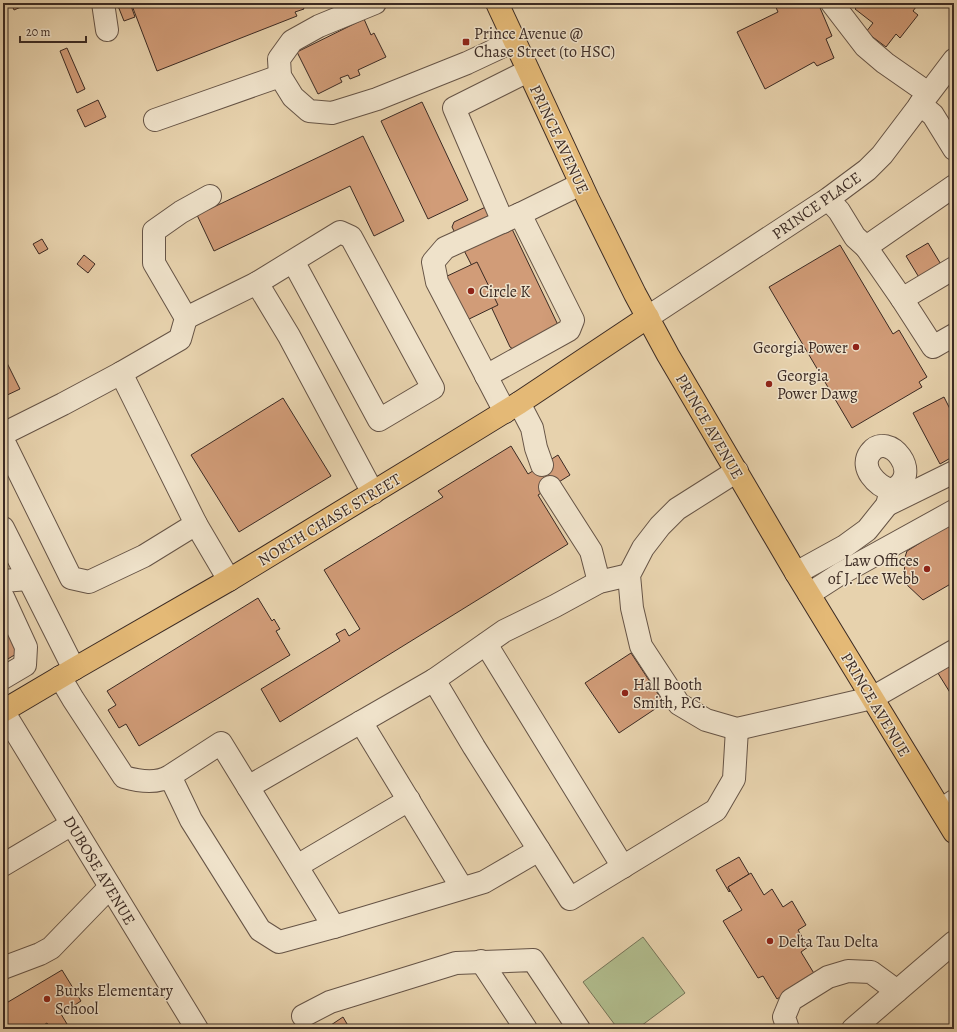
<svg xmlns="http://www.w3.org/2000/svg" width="957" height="1032" font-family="Alegreya,serif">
  <rect width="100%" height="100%" fill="#e7d2ad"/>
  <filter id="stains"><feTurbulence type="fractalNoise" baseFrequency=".005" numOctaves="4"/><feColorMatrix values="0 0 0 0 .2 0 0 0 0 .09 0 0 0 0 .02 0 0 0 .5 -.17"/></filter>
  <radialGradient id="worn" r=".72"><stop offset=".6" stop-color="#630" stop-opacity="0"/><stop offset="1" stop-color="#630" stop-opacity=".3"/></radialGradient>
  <path fill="#b1bd8e" stroke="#767458" d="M643,937L685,993L637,1029H618L583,982Z"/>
  <g fill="#d19c78" stroke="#3b2a23">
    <path d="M11,3H28V4L14,10Z"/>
    <path d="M128,3H130L135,17L124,21L118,6Z"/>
    <path d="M131,3H301L304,9L295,12L297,16L157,71Z"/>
    <path d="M774,3H818L832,36L826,39L834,58L817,66L814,62L765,89L737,32L778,12Z"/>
    <path d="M846,3H919L913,11L918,15L900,38L896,34L886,47L866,32L873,23L855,9L858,6L853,3L851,7Z"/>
    <path d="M364,19L371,35L374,33L386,57L358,70L360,75L350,79L348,75L340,78L342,82L318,94L297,52Z"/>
    <path d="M67,48L85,89L77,93L60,51Z"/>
    <path d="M98,100L106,117L85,127L77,110Z"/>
    <path d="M422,102L468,200L428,219L381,121Z"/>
    <path d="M363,136L404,221L374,236L350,186L214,251L197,215Z"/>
    <path d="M494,203L501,206L558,325L513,349L510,347L472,266L452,227L454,222Z"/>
    <path d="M42,239L48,249L39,254L33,244Z"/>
    <path d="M928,243L942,266L920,279L906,256Z"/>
    <path d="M840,245L893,334L899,330L927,377L919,382L922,387L852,428L769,287Z"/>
    <path d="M84,255L95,264L88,273L77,264Z"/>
    <path d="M477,262L498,305L465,321L443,278Z"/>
    <path d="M4,357L20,389L3,397V358Z"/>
    <path d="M944,397L954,417V456L940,464L913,413Z"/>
    <path d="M283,398L331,476L239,532L191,455Z"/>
    <path d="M511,446L528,474L558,455L570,475L538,495L568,544L280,722L261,689L340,641L336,634L345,629L349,636L360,629L324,570L443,497L438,491Z"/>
    <path d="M949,525L954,532V582L923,600L905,583L904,580L905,557L907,551Z"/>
    <path d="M258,598L272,621L274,619L280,629L276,631L290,655L139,746L126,724L119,728L108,710L116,705L107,691Z"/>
    <path d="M3,624L17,646L16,654L3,662Z"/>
    <path d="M631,653L664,703L619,733L585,683Z"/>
    <path d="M954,659V699L936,670Z"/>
    <path d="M739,857L749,874L728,887L730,891L729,892L716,870Z"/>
    <path d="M751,873L764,895L772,889L783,907L792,901L806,925L798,930L808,947L801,952L815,975L777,999L763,976L758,978L723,921L742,910L728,887Z"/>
    <path d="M62,970L81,1001L61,1014L70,1029H51L47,1023L37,1029H3V1005Z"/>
    <path d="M343,1017L350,1029H325Z"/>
  </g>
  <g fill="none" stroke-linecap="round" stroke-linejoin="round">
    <g stroke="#665446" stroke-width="24">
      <g id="minor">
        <path d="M103,3L107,30"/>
        <path d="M375,3L319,26L292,41L279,59L280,76L293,97L309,111L332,113L377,99L467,63L514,41"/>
        <path d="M832,3L865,46L885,63L928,93"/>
        <path d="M920,104L933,115L954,149"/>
        <path d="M155,120L280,76"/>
        <path d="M828,199L839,211L855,237L866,247L954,186"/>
        <path d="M503,222L454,108L528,71"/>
        <path d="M866,247L902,299L954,268"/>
        <path d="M257,283L289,336L373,493"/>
        <path d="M902,299L933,347L954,335"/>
        <path d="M648,317L828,199L867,170L882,155L954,60"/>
        <path d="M186,318L257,283L340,232L351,237L433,388L379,420L293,261"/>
        <path d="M121,373L180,339L186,318L154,263V231L181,212L210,196"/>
        <path d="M486,376L569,330L573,320L520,214"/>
        <path d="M519,403L532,428L536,448L542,465"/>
        <path d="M505,412L437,282L433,262L445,248L520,214L581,184"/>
        <path d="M3,434L63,404L121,373L196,524L144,556L89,582L71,578L3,440"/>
        <path d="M737,471L677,509L660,526L643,548L629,575L632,608L641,646L679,704L706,720L737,729L872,698L954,651"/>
        <path d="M550,487L591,551L599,582"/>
        <path d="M887,505L954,472"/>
        <path d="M196,524L229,580"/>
        <path d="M3,528L74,669"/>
        <path d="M796,573L845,546L867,530L887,505L891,490C926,476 888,428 870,453C859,468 877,486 891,490"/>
        <path d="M629,575L599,582L555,606L504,631L434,680L474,747L570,899L716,810L734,779L737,729"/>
        <path d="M3,581L28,579"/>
        <path d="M809,594L840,574L954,511"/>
        <path d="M3,597L26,647L25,665L3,678"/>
        <path d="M486,644L623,867"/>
        <path d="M60,677L73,699L124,777C138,781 157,784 170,776L221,743L334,927L279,942L260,930L191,820L170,776"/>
        <path d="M3,711L197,1029"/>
        <path d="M361,722L462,888"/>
        <path d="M248,787L434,680"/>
        <path d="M941,810L954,801"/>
        <path d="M3,865L72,824"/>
        <path d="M297,866L409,800"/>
        <path d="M334,927L484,882L539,850"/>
        <path d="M481,961L526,1029"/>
        <path d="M3,968L40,954L51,948L110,887"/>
        <path d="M303,1016L330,1002L456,963L533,960L579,1029"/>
        <path d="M788,1029L784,1017L791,1000L828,977L848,971L871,972L897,991"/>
        <path d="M853,1029L954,942"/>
      </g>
    </g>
    <g stroke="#3b2a23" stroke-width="24">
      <g id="major">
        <path d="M497,3L588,199L635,294L668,355L796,573L954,832"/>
        <path d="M3,711L74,669L229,580L431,457L519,403L648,317"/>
      </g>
    </g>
    <use href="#minor" stroke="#efe2ca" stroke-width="22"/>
    <use href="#major" stroke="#e4b976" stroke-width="22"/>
  </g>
  <g fill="#8f2418" stroke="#efe2ca" stroke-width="1.5">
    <rect x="462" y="38" width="8" height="8" rx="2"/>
    <circle cx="471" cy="291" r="4"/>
    <circle cx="856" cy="347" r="4"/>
    <circle cx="769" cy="384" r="4"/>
    <circle cx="927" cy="569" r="4"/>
    <circle cx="625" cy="693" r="4"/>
    <circle cx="770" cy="941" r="4"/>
    <circle cx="47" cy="999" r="4"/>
  </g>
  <g text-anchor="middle" stroke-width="3" stroke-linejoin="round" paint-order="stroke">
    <g font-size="16" fill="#3b2a23" stroke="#efe2ca" text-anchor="start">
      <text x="474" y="39">Prince Avenue @<tspan x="474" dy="18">Chase Street (to HSC)</tspan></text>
      <text x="479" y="297">Circle K</text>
      <text x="848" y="353" text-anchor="end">Georgia Power</text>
      <text x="777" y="381">Georgia<tspan x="777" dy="18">Power Dawg</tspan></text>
      <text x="919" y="566" text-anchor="end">Law Offices<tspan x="919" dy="18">of J. Lee Webb</tspan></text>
      <text x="633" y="690">Hall Booth<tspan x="633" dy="18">Smith, P.C.</tspan></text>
      <text x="778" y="947">Delta Tau Delta</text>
      <text x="55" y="996">Burks Elementary<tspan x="55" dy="18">School</tspan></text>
    </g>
    <g font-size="16" fill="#3b2a23" stroke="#efe2ca">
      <text transform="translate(560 139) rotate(65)" y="6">PRINCE AVENUE</text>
      <text transform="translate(816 205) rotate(-35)" y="6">PRINCE PLACE</text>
      <text transform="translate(710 426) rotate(60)" y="6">PRINCE AVENUE</text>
      <text transform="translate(329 519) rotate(-31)" y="6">NORTH CHASE STREET</text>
      <text transform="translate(876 704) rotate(59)" y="6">PRINCE AVENUE</text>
      <text transform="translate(100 870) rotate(59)" y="6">DUBOSE AVENUE</text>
    </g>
  </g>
  <rect width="957" height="1032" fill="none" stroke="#e7d2ad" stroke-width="16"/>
  <rect x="4" y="4" width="949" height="1024" fill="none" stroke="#3b2a23" stroke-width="2"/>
  <rect x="8" y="8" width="941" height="1016" fill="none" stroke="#3b2a23"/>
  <path d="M20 36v6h66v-6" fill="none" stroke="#3b2a23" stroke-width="2"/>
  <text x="26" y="36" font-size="12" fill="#3b2a23" stroke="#efe2ca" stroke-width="3" paint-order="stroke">20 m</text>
  <rect width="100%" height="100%" filter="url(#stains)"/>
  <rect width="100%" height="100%" fill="url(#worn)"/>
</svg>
